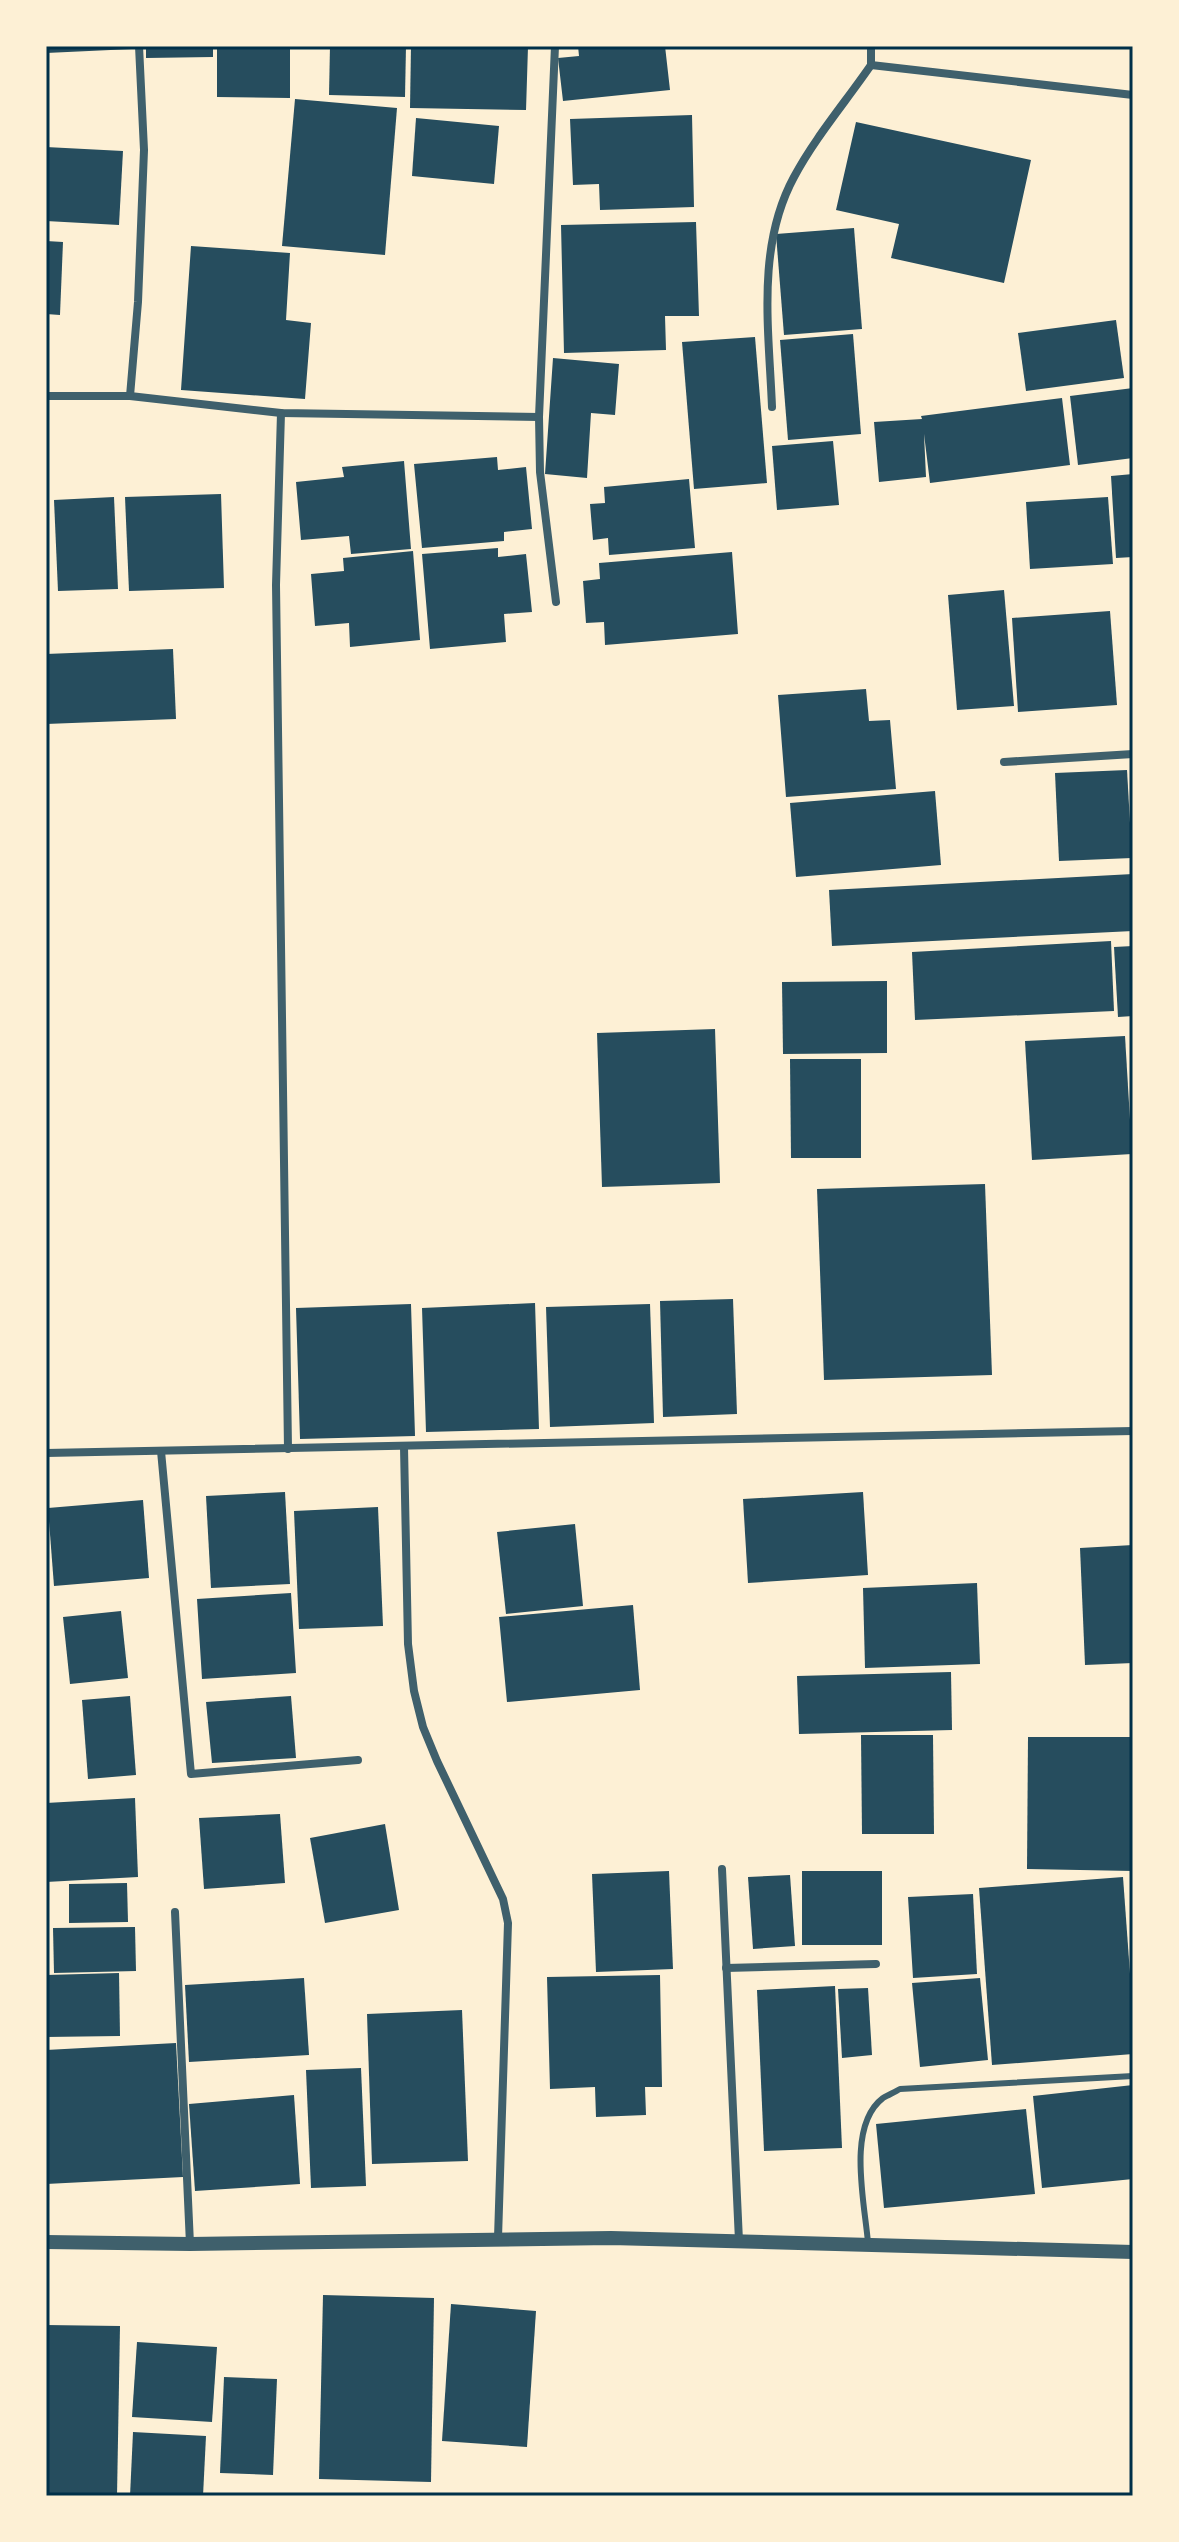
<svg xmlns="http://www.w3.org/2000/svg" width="1179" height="2542" font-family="'PT Sans Narrow',sans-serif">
  <rect width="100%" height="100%" fill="#fdf0d5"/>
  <g fill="#264d5e">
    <path d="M46,46H132V49L46,53Z"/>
    <path d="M146,46H213V57L146,58Z"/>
    <path d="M217,46H290V98L217,97Z"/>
    <path d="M330,46H406L405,97L329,95Z"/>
    <path d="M411,46H528L526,110L410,108Z"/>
    <path d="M578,46H665L670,90L563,101L558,58L579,56Z"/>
    <path d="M295,99L397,108L385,255L282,246Z"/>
    <path d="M692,115L694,207L600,210L599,184L573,185L570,119Z"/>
    <path d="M416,118L499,126L494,184L412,176Z"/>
    <path d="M856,122L1031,160L1004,283L891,258L899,224L836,210Z"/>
    <path d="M46,147L123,151L119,225L46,221Z"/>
    <path d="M696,222L699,316H665L666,350L564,353L561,225Z"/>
    <path d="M854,228L862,329L784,335L776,234Z"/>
    <path d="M46,241L63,242L60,315L46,314Z"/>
    <path d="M191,246L290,253L286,320L311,323L305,399L181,390Z"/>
    <path d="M1116,320L1124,378L1026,391L1018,333Z"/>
    <path d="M853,334L861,434L788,440L780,340Z"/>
    <path d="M755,337L767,483L694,489L682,342Z"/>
    <path d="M553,358L619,364L615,415L591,413L587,478L545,474Z"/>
    <path d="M1133,388V458L1078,465L1070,396Z"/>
    <path d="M1062,398L1070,465L930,483L924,434L926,477L879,482L874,422L922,419L921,416Z"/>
    <path d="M833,441L839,505L777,510L772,446Z"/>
    <path d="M497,457L498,470L526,467L532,529L504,532V541L422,548L414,464Z"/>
    <path d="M404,461L411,549L351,554L349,536L301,540L296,482L344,477L342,467Z"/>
    <path d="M1133,474V557L1116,558L1111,476Z"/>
    <path d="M689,479L695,548L609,555L608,538L593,540L590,504L605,503L604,487Z"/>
    <path d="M221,494L224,588L129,591L125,497Z"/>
    <path d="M114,497L118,589L58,591L54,500Z"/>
    <path d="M1108,497L1113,564L1030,569L1026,502Z"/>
    <path d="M498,548V557L526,554L532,612L504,614L506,642L430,649L422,554Z"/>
    <path d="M413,551L420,640L350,647L349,623L315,626L311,574L344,571L343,558Z"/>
    <path d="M732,552L738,634L605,645L604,622L586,623L583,581L600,579L599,563Z"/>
    <path d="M1004,590L1014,706L957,710L948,595Z"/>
    <path d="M1110,611L1117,705L1018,712L1012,618Z"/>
    <path d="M173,649L176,719L46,724V654Z"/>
    <path d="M866,689L869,721L890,720L896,789L786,797L778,695Z"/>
    <path d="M1127,770L1132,858L1059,861L1055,773Z"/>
    <path d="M935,791L941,865L796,877L790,803Z"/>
    <path d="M1133,874V931L832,946L829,890Z"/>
    <path d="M1111,941L1114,1011L915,1020L912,952Z"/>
    <path d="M1133,946V1016L1118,1017L1114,947Z"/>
    <path d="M887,981V1053L783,1054L782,982Z"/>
    <path d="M715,1029L720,1183L602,1187L597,1033Z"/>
    <path d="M1125,1036L1132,1154L1032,1160L1025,1041Z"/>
    <path d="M790,1059H861V1158H791Z"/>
    <path d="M985,1184L992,1375L824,1380L817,1189Z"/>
    <path d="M733,1299L737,1414L663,1417L660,1301Z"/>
    <path d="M535,1303L539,1429L426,1432L422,1308Z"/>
    <path d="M411,1304L415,1436L300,1439L296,1308Z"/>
    <path d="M650,1304L654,1423L550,1427L546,1307Z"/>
    <path d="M285,1492L290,1584L211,1588L206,1496Z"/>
    <path d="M863,1492L868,1575L748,1583L743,1499Z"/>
    <path d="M143,1500L149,1578L54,1586L48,1508Z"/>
    <path d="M378,1507L383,1626L299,1629L294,1511Z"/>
    <path d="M575,1524L583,1606L506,1614L497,1532Z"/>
    <path d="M1133,1545V1663L1085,1665L1080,1548Z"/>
    <path d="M977,1583L980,1664L865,1668L863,1588Z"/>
    <path d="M291,1593L296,1673L202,1679L197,1599Z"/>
    <path d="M633,1605L640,1690L507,1702L499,1617Z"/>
    <path d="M121,1611L128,1678L70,1684L63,1617Z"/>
    <path d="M951,1672L952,1730L799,1734L797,1676Z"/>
    <path d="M130,1696L136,1775L88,1779L82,1700Z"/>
    <path d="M291,1696L296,1758L212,1763L206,1702Z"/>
    <path d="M861,1735H933L934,1834H862Z"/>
    <path d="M1028,1737H1133V1871L1027,1869Z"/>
    <path d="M135,1798L138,1877L46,1882V1803Z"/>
    <path d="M280,1814L285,1883L204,1889L199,1818Z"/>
    <path d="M385,1824L399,1910L325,1923L310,1838Z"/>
    <path d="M669,1871L673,1969L596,1972L592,1874Z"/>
    <rect x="802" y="1871" width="80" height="74"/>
    <path d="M790,1875L795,1946L753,1949L748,1877Z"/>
    <path d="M1123,1877L1133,2015V2054L992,2065L979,1888Z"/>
    <path d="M127,1883L128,1922L69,1923V1884Z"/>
    <path d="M973,1894L977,1974L913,1978L908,1897Z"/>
    <path d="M135,1927L136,1971L54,1973L53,1928Z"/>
    <path d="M119,1973L120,2036L46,2037V1975Z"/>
    <path d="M660,1975L662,2087H645L646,2115L596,2117L595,2087L550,2089L547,1977Z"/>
    <path d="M304,1978L309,2055L189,2062L185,1985Z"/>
    <path d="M980,1978L988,2060L920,2067L912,1983Z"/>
    <path d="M835,1986L842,2148L764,2151L757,1990Z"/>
    <path d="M868,1988L872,2055L842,2058L838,1989Z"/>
    <path d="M462,2010L468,2161L372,2164L367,2014Z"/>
    <path d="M176,2043L183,2177L46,2184V2050Z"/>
    <path d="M361,2068L366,2186L311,2188L306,2070Z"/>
    <path d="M1133,2085V2179L1042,2188L1033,2096Z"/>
    <path d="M294,2095L300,2184L195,2191L189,2104Z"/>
    <path d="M1026,2109L1035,2194L884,2208L876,2124Z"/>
    <path d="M323,2295L434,2298L431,2482L319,2479Z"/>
    <path d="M451,2304L536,2311L527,2447L442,2441Z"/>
    <path d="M46,2325L120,2326L117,2496H46Z"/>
    <path d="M137,2342L217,2347L212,2422L132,2417Z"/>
    <path d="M224,2377L277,2379L273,2475L220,2473Z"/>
    <path d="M133,2432L206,2436L203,2496H130Z"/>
  </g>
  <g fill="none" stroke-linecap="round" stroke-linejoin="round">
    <path stroke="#3f606c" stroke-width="6" d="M868,2243C865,2204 846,2126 883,2098C888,2095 895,2092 900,2089L1133,2076"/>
    <g stroke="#3f606c" stroke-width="8">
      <path d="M555,46L539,417L540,472L556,602"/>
      <path d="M871,65L1133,95"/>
      <path d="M46,396H130L281,413L539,417"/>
      <path d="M130,396L138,302L144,150L139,46"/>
      <path d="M772,407C769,330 756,247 794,177C814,139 847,100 871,65V46"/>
      <path d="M281,413L276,585L288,1449"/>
      <path d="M1004,762L1133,754"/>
      <path d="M404,1447L408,1644L414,1691L423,1727L437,1761L503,1899L508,1923L498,2238"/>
      <path d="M161,1451L191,1774L358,1760"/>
      <path d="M46,1453L1133,1431"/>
      <path d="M722,1869L739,2241"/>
      <path d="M175,1912L190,2244"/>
      <path d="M726,1968L876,1964"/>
    </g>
    <path stroke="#3f606c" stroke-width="14" d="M46,2242L190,2244L611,2238L1133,2252"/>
  </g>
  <rect width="1179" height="2542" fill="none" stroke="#fdf0d5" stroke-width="96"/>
  <rect x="48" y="48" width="1083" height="2446" fill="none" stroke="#003049" stroke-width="3"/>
</svg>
